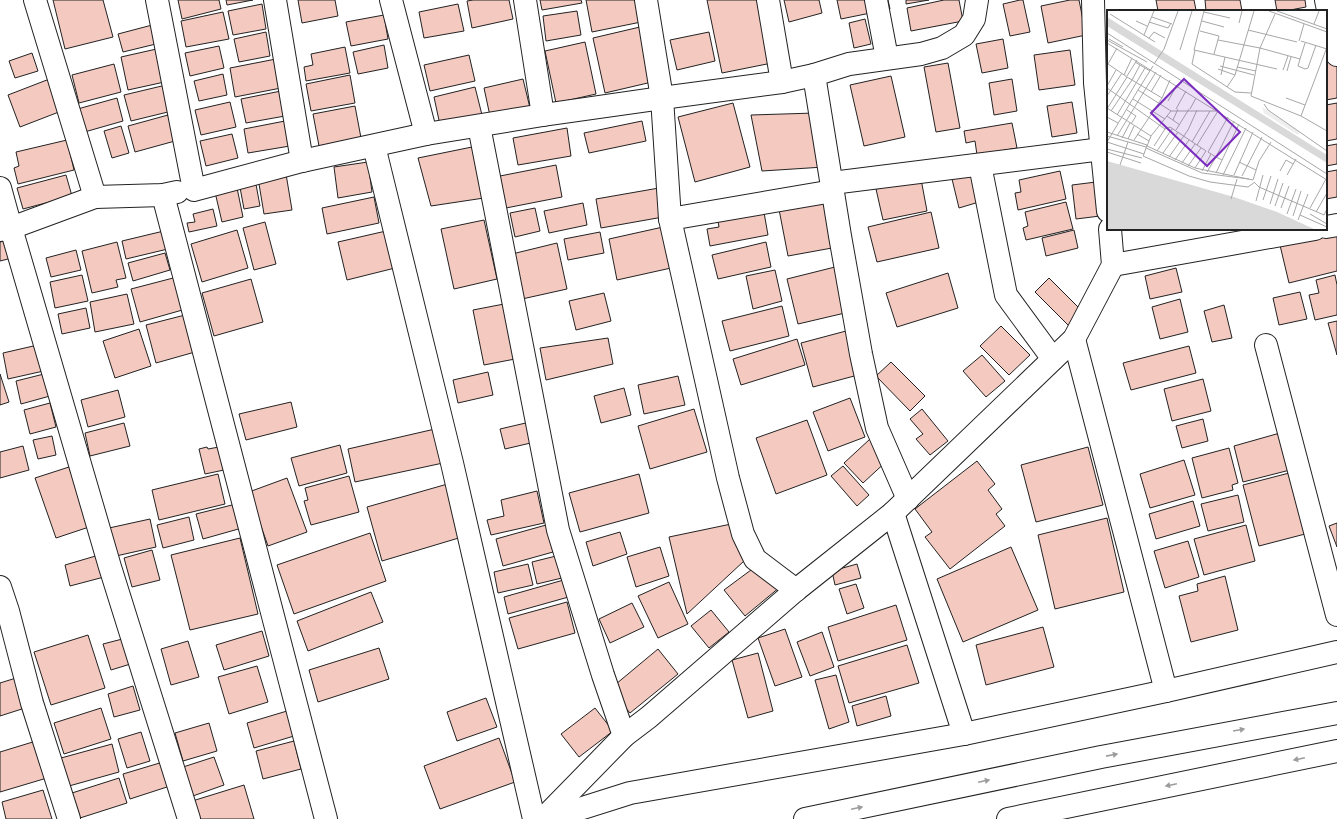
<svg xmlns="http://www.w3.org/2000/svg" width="1337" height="819" font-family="Quicksand,sans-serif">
  <rect width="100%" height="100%" fill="#fff"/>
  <g fill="#f3c9c0" stroke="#222">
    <path d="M53,0H103L113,37L65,49Z"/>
    <path d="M178,0H219L221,9L182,19Z"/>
    <path d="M226,0H253L227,5Z"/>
    <path d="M298,0H335L338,16L302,23Z"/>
    <path d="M473,0H509L513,19L472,28L467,1Z"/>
    <path d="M540,0H581L582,3L542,10Z"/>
    <path d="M586,0H641L646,21L592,32Z"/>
    <path d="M707,0H759L772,63L722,73Z"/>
    <path d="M784,0H819L822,13L789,22Z"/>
    <path d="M837,0H888L890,9L841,19Z"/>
    <path d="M906,0H929L906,4Z"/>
    <path d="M944,0H959L963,21L911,31L907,8Z"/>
    <path d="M1020,0H1023L1030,32L1010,36L1003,4Z"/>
    <path d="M1070,0H1079L1086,35L1048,43L1041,6Z"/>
    <path d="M1156,0H1194L1196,10L1158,11Z"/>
    <path d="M1205,0H1240L1242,11H1206Z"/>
    <path d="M1275,0H1305L1306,7L1285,11H1277Z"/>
    <path d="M262,4L266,29L233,35L228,11Z"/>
    <path d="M458,4L464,31L424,38L419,12Z"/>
    <path d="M577,11L581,35L546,41L543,16Z"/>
    <path d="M223,12L229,39L186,47L181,21Z"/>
    <path d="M384,15L388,39L351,46L346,22Z"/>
    <path d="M865,19L871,44L854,48L849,23Z"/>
    <path d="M156,24L160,43L123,52L118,34Z"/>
    <path d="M640,27L652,82L605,93L593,38Z"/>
    <path d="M266,32L270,56L239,62L234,39Z"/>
    <path d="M709,32L715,61L677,70L670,40Z"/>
    <path d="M1003,39L1008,68L982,73L976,44Z"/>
    <path d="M585,42L596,94L556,103L545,51Z"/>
    <path d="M384,45L388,68L358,74L353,52Z"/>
    <path d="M219,46L224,68L190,76L185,53Z"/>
    <path d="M345,47L350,73L306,81L304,67L313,65L311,54Z"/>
    <path d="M161,48L169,81L128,90L121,57Z"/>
    <path d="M1070,50L1075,85L1039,90L1034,55Z"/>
    <path d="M32,53L38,71L15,78L9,61Z"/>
    <path d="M469,55L475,81L430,91L424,65Z"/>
    <path d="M276,59L281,88L235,97L230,68Z"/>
    <path d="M1335,59L1337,67V98L1326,100V61Z"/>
    <path d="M948,63L960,128L936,132L924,67Z"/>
    <path d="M114,64L121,92L79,103L72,75Z"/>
    <path d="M223,74L227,95L199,101L194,81Z"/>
    <path d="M350,75L355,103L311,111L306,84Z"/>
    <path d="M891,76L905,137L864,146L850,85Z"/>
    <path d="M52,78L64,110L20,127L8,95Z"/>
    <path d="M523,79L530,108L490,116L484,88Z"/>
    <path d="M1012,79L1017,111L994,115L989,83Z"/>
    <path d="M166,85L172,111L131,121L124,95Z"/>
    <path d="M475,87L482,115L440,125L434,97Z"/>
    <path d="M281,91L285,116L246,123L241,99Z"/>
    <path d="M117,98L123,121L81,133L74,110Z"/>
    <path d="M230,102L236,127L201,135L195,110Z"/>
    <path d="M1072,102L1077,133L1052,137L1047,106Z"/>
    <path d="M733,103L750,167L695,182L678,117Z"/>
    <path d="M1337,103V139L1326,141V105Z"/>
    <path d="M355,106L361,138L319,146L313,114Z"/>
    <path d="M815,113L824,167L762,171L751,115Z"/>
    <path d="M168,115L175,141L135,152L128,126Z"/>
    <path d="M285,121L290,146L248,153L244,129Z"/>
    <path d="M642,121L646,141L589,153L584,133Z"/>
    <path d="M1012,123L1017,148L977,155L975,141L966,143L964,131Z"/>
    <path d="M121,126L129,153L112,158L104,131Z"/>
    <path d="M567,128L571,156L518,165L513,138Z"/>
    <path d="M232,134L238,158L206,166L200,141Z"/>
    <path d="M67,140L74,170L18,184L14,168L19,166L16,152Z"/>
    <path d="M1337,144V164L1326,166V146Z"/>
    <path d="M472,147L484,198L431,206L418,158Z"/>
    <path d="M368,162L372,192L338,198L334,167Z"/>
    <path d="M556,165L562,197L506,208L500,176Z"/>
    <path d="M1337,170V197L1326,199V172Z"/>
    <path d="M1060,171L1066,199L1018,210L1015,193L1021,192L1019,180Z"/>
    <path d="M286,174L292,210L264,214L258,178Z"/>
    <path d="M972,174L979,202L959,208L952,179Z"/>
    <path d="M66,175L72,196L23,209L17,188Z"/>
    <path d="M255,179L260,206L244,209L239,182Z"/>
    <path d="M921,179L927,211L883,220L876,189Z"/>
    <path d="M1104,181L1108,215L1076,219L1072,185Z"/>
    <path d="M236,183L243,217L222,222L214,188Z"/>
    <path d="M659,188L663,217L601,228L596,199Z"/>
    <path d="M833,189L843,246L788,256L777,199Z"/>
    <path d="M374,197L379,223L327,234L322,208Z"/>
    <path d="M762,201L768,235L710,246L707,229L719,227L716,210Z"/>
    <path d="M1066,202L1073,229L1026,240L1023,228L1028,226L1025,212Z"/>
    <path d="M583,203L587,225L549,233L544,211Z"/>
    <path d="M535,208L540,231L515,237L510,213Z"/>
    <path d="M213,209L217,226L189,232L187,223L195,222L193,214Z"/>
    <path d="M931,212L939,248L877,262L868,227Z"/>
    <path d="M484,220L497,279L454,289L441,229Z"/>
    <path d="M265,222L276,264L254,270L243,228Z"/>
    <path d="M663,227L671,268L617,280L609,239Z"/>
    <path d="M168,230L172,248L126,259L122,241Z"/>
    <path d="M237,230L248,268L202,282L191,244Z"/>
    <path d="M1074,230L1078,248L1046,256L1042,238Z"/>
    <path d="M386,231L395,268L347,280L338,242Z"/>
    <path d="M1337,231V271L1289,283L1279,241Z"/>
    <path d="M600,232L604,253L568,260L564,239Z"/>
    <path d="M11,239L16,257L0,261V242Z"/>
    <path d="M117,242L126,278L116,280L118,287L92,293L82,251Z"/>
    <path d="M766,242L771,267L718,279L712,255Z"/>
    <path d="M557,243L567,289L522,299L512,254Z"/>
    <path d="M76,250L81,270L51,277L46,258Z"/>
    <path d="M165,253L170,270L133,281L128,263Z"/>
    <path d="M835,267L845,313L798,324L787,279Z"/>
    <path d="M1176,268L1182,292L1150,299L1145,276Z"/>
    <path d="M775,270L782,301L753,309L746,276Z"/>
    <path d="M948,273L958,308L897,327L886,293Z"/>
    <path d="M82,275L88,301L55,308L50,282Z"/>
    <path d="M1335,275L1337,285V315L1315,320L1309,295L1319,293L1316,280Z"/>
    <path d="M177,277L186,309L140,322L131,289Z"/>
    <path d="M1049,278L1083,312L1069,326L1035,292Z"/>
    <path d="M251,279L263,322L214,336L202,293Z"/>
    <path d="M1300,292L1307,319L1279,325L1273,298Z"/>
    <path d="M604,293L611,321L576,330L569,301Z"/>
    <path d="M127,294L134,324L95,332L90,302Z"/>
    <path d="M1180,299L1188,332L1160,339L1152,307Z"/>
    <path d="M504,304L515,359L484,365L473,310Z"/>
    <path d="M1224,305L1232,338L1212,342L1204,311Z"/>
    <path d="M782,306L789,336L730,351L722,321Z"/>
    <path d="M86,308L90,328L62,334L58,314Z"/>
    <path d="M185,315L195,352L156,363L146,325Z"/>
    <path d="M1337,321V355L1328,323Z"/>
    <path d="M1001,326L1030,355L1009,375L980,346Z"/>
    <path d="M139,329L151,366L115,378L103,341Z"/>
    <path d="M846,331L858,375L813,387L801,343Z"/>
    <path d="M608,338L613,364L546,380L540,348Z"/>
    <path d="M797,339L805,365L741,385L733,359Z"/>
    <path d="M42,344L48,370L8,379L3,353Z"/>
    <path d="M1189,346L1196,373L1131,390L1123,363Z"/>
    <path d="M982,355L1005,381L986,397L963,371Z"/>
    <path d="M891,362L925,396L910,411L876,376Z"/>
    <path d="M488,372L493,395L458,403L453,380Z"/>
    <path d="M0,374L9,402L0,405Z"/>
    <path d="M44,374L50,396L21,404L16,381Z"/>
    <path d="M678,376L685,405L644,414L638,385Z"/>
    <path d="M1203,379L1211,411L1172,421L1164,389Z"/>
    <path d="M624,388L631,415L601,423L594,396Z"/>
    <path d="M118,390L125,417L88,427L81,400Z"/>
    <path d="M850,398L865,437L828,451L813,412Z"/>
    <path d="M291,402L297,427L246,440L239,414Z"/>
    <path d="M50,403L56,427L30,434L24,410Z"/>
    <path d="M694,409L707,452L650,469L638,426Z"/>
    <path d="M922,409L948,441L930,455L916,439L923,434L910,419Z"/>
    <path d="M1203,419L1208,441L1182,448L1176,426Z"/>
    <path d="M807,420L827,475L776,494L756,438Z"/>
    <path d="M530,422L535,442L505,449L500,429Z"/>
    <path d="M124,423L130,446L90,456L85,433Z"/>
    <path d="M435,429L443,463L355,482L348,449Z"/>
    <path d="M1280,433L1290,470L1243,482L1234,446Z"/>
    <path d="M52,436L56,455L38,459L33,440Z"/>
    <path d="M870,439L889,459L863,483L844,463Z"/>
    <path d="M340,445L347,473L299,486L291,458Z"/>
    <path d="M23,446L29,470L0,478V452Z"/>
    <path d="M207,447L208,449L219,447L224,470L205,474L199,449Z"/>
    <path d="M1088,447L1103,505L1036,522L1021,465Z"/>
    <path d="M1229,448L1238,483L1232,485L1233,490L1202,498L1192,458Z"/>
    <path d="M1184,460L1195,495L1150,508L1140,474Z"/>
    <path d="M977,461L995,484L988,490L1002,509L996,514L1005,526L950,569L925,537L932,532L915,509Z"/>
    <path d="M843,466L869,495L857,506L831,476Z"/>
    <path d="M69,467L89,527L56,538L35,478Z"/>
    <path d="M1293,472L1309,533L1259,546L1243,485Z"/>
    <path d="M218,474L225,504L159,520L152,490Z"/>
    <path d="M639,474L649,513L580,532L569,493Z"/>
    <path d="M349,476L359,512L311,525L304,501L308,500L305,488Z"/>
    <path d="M287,478L307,532L268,546L249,492Z"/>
    <path d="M451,483L462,537L382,561L367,507Z"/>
    <path d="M537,491L544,523L491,535L487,520L504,516L501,500Z"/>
    <path d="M1238,495L1244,522L1208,531L1201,504Z"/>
    <path d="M1193,501L1200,526L1156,539L1149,514Z"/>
    <path d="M236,504L242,528L203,539L196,514Z"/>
    <path d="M189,517L194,540L163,548L157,525Z"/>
    <path d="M1107,518L1124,592L1055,609L1038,535Z"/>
    <path d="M150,519L156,547L116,556L109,528Z"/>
    <path d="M736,523L744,561L687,614L669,537Z"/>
    <path d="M1337,523V547L1329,526Z"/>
    <path d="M546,525L553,552L503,566L496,539Z"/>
    <path d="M1246,525L1255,561L1204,575L1194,539Z"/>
    <path d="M620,532L627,554L593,566L586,542Z"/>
    <path d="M370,533L386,581L294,614L277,565Z"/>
    <path d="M240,538L258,614L190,630L171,555Z"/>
    <path d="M1188,541L1199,577L1165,588L1154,551Z"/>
    <path d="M660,547L669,576L636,587L627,557Z"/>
    <path d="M1011,547L1038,610L963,642L937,579Z"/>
    <path d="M152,550L160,580L132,587L124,558Z"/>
    <path d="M99,555L104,577L70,586L65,565Z"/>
    <path d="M560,555L566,577L537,584L532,562Z"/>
    <path d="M528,564L533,585L498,593L494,572Z"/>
    <path d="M857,564L861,578L835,585L832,571Z"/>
    <path d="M755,567L780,587L745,616L724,590Z"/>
    <path d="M1225,576L1238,630L1191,642L1179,596L1198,591L1197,584Z"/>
    <path d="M567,579L572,596L508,614L504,597Z"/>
    <path d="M669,582L688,624L658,638L638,596Z"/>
    <path d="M856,584L864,608L847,614L839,589Z"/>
    <path d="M371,592L383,622L308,651L297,621Z"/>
    <path d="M567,602L575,633L518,649L509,618Z"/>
    <path d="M632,603L644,627L610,643L599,619Z"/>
    <path d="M896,605L907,640L838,661L828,627Z"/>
    <path d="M711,610L729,632L709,648L691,626Z"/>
    <path d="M1043,627L1054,667L986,685L976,645Z"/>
    <path d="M785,629L802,677L775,686L758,638Z"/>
    <path d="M262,631L269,656L224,670L216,645Z"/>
    <path d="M822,632L834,667L810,676L797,642Z"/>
    <path d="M88,635L105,688L51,705L34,652Z"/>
    <path d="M130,637L137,662L111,670L103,644Z"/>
    <path d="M188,641L199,677L171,685L161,649Z"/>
    <path d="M907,645L919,683L849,703L838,666Z"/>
    <path d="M379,648L389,679L318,702L309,670Z"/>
    <path d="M658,649L678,674L630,713L610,689Z"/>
    <path d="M758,653L773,711L748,718L732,660Z"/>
    <path d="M257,666L268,702L229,714L218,677Z"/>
    <path d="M836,675L849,722L829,729L815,680Z"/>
    <path d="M16,678L25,708L0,716V683Z"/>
    <path d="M133,686L140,710L114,717L108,694Z"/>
    <path d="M886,696L891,716L857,726L852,706Z"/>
    <path d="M486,698L497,727L457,741L447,712Z"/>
    <path d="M101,708L111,739L64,754L54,723Z"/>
    <path d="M595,708L613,731L579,757L561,734Z"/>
    <path d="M287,711L294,736L254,748L247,723Z"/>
    <path d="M209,723L217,751L183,761L175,733Z"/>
    <path d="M141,732L150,761L127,768L118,739Z"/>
    <path d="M499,738L515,782L440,809L424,766Z"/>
    <path d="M36,741L47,778L0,792V752Z"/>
    <path d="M294,741L301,769L263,779L256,751Z"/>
    <path d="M112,744L119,772L69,786L61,758Z"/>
    <path d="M214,757L224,785L190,797L180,768Z"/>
    <path d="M163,762L170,786L130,799L123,774Z"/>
    <path d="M119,778L127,803L80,818L72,793Z"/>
    <path d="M244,785L254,819H194L189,802Z"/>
    <path d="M43,790L52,819H6L2,802Z"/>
  </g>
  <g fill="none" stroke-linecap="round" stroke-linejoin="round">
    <g stroke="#222" stroke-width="24">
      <g id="street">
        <path d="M35,0L95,197"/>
        <path d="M157,0L194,190L302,161L426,134L543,115L662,98L782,82L814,75L849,64L921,54L942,48L964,35L974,19L977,0"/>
        <path d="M275,0L302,161"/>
        <path d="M391,0L426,134"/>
        <path d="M525,0L543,115"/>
        <path d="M646,0L662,98L670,219L728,478L743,534L755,559L796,590"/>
        <path d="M768,0L782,82"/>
        <path d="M876,0L887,58"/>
        <path d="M1093,0L1095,83L1108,211"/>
        <path d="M1326,0L1337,55"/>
        <path d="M814,75L840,236L861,354L877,428L908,499"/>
        <path d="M479,126L558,530L603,675L624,736"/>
        <path d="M374,146L452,463L534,819"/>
        <path d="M980,165L1006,295L1053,359"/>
        <path d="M832,183L1102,149"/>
        <path d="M0,188L11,228L95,197L163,195L177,192"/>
        <path d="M163,195L326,819"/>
        <path d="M670,219L833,191"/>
        <path d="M1326,227L1337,225"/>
        <path d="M0,230L11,228L110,567L189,819"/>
        <path d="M1113,265L1315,229"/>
        <path d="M1074,339L1166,691"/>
        <path d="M1266,345L1337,615"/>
        <path d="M893,513L964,734"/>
        <path d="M0,587L8,611L32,703L69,819"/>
        <path d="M543,819L624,736L649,717L796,590L893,513L1074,339L1113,265L1110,229"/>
      </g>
    </g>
    <g stroke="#222" stroke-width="24">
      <path id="secondary" d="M548,819L630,793L964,734L1166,691L1337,652"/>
    </g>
    <g stroke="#222" stroke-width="24">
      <g id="highway">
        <path d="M805,819L1101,757L1337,713"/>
        <path d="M1008,819L1337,751"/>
      </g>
    </g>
    <use href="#street" stroke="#fff" stroke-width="22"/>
    <use href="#secondary" stroke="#fff" stroke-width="22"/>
    <use href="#highway" stroke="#fff" stroke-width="22"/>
  </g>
  <defs><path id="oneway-solid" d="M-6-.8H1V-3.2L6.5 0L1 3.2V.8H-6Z"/></defs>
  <g fill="#9c9c9c">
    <use href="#oneway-solid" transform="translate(1239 730) rotate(-10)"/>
    <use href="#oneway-solid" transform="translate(1112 755) rotate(-11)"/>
    <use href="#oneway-solid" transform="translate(1299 759) rotate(168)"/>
    <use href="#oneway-solid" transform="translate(984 781) rotate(-12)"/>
    <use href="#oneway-solid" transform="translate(1171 785) rotate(168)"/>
    <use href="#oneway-solid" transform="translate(857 808) rotate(-12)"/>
  </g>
  <g transform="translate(1107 10)">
    <rect width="220" height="220" fill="#fff"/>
    <path d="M155,97L193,122L191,125L157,103Z" fill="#eee"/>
    <path d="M0,7L220,145V153L0,16ZM0,151L127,187L170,202L207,219H0Z" fill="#d9d9d9"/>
    <path fill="none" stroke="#a7a7a7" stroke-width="1" d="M97,1L87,40L170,59M162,1L220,22M170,1L220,19M97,2L123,8M3,4L48,32M168,4L153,38L144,86L194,106L220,121M45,7L65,14M29,11L40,16M95,11L117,17M42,12L61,18L64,13M132,13L135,1M207,14L212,1M141,20L190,32M93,21L112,26L107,44M0,23L220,164M37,25L47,1M42,28L47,22L58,28M2,29L16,37M0,30L40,52M111,30L153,38M192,31L197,14M194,31L220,39M0,33L220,170M153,38L193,49L191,56L198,59L201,58L209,35M73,40L85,1M88,40L85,54L128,82L144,83M193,49L198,33M28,52L43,61M1,54L20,67M1,54L10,38M47,54L57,39L71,1M46,56L31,80L64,101M113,56L147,65M130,57L149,61M111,59L128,65M176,60L181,46M180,61L184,47M17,65L25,48M114,65L118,47M20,66L30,50M25,70L33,55M0,76L9,60M120,77L128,65L147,1M0,78L58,119L63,117L99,141L88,158M44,82L54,65M0,86L15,63M179,88L198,95M26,89L58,109M61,91L70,75M157,94L161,100L220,141M0,98L44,126M0,99L20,67L55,88M69,99L79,81M83,99L89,88M20,100L29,106L24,114M4,101L25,70M109,101H64L44,126L40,136L88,158L146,170L152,151L164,132M10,105L38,58M60,106L73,115M194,106L220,37M0,107L11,113M66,110L71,99M69,120L82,99M0,122L40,135L37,144M30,124L42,131M0,126L39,137M10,126L49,62M15,128L23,113M21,129L27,116M27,130L55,88L63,70M0,132L37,144L36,146L82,166L103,172L141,177L148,172M0,132L31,80M85,132L103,101M90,135L111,101M47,136L58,119M39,138L95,163L142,169M0,139L35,148M50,141L65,119M0,142L34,153M101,142L121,107M56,143L71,122M62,147L81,120L90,100M68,150L82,130M115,150L109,147L127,111M132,152L149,160M75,153L88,134M13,155L21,132M81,156L94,138M95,161L104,144M173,161L179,150L186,154M100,162L109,147L101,142M109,163L132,114M116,165L139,118M127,165L146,122M180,165L189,149M135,166L155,127M147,172L152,177L217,205L220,199M124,189L130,169M156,190L164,166M149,191L156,165M163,194L171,169M168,196L176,173M174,198L182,176M203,198L219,169M209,202L220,183M180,204L189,179M203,204L220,214M193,205L220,217M186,206L194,181M191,210L201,184"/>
    <path fill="#7b2cbf" fill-opacity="0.15" stroke="#7b2cbf" stroke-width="2" d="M77,69L133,122L100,156L44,103Z"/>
    <rect width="220" height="220" fill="none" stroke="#222" stroke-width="2"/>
  </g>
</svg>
